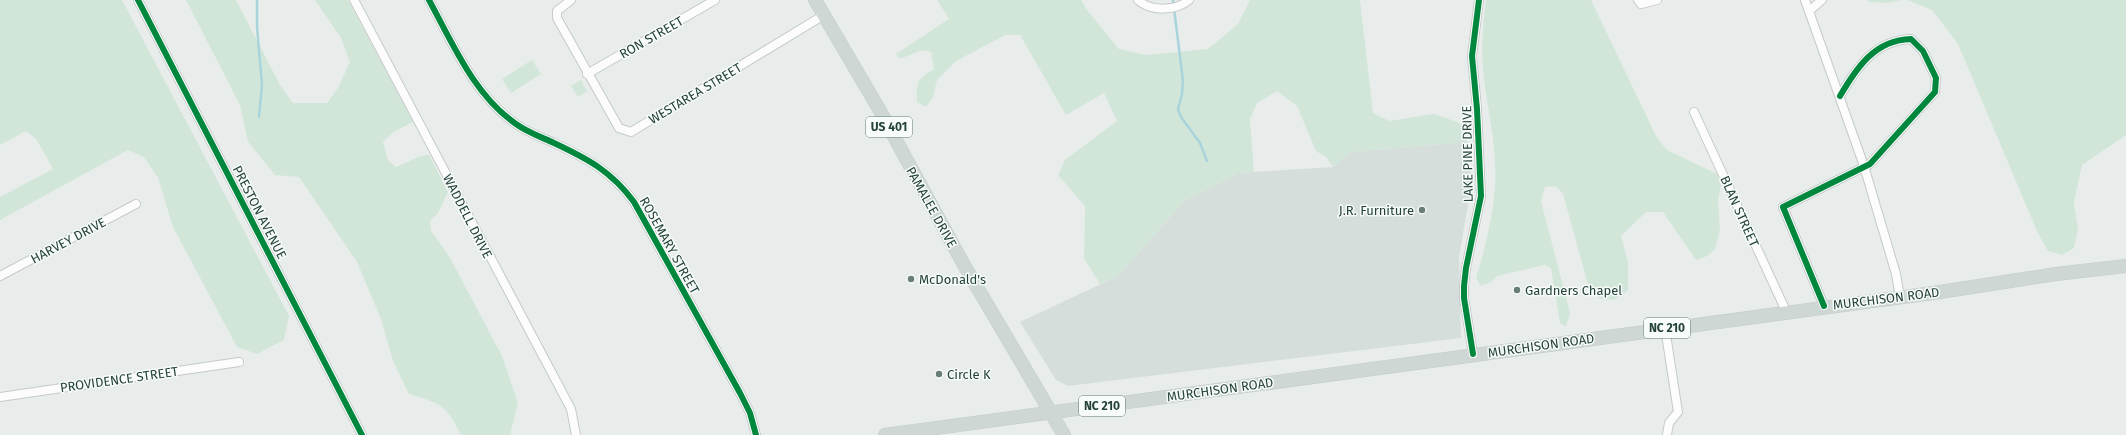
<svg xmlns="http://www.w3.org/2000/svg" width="2126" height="435" font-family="'Fira Sans',sans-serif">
  <rect width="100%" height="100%" fill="#e8edeb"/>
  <path fill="#d6dedb" d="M1467,142L1472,181L1459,257L1461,338L1068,386L1056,380L1020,322L1118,276L1185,200L1238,173L1333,167L1350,152Z"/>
  <g fill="#d1e6d8">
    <path d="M0,0H122L289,316L284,340L257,354L237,347L173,227L158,178L144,157L128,150L0,220V197L53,169L37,140L26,131L0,145Z"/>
    <path d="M186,0H236L280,85L293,103H327L338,88L350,62L341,38L315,0H348L413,122L393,132L383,142L388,160L396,167C407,163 418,155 429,155L448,192L438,213L430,221L431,231L449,256L502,356L518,403L510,435H461C446,404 441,404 409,394L393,361L381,319L357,262L299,177L275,175L248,142L240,105Z"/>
    <path d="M937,0H1081L1087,10L1119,49L1146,55L1208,49L1238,24L1250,0H1360L1373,113L1389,121L1434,114L1460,123L1467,142L1350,152L1333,167L1326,157L1316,151L1297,106L1277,91L1257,103L1250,119L1254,172L1238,173L1185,200L1118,276L1100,284L1084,258L1085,206L1058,175L1065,160L1117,121L1104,93L1066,115L1020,35H1005L956,61L937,80L933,97L926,107L917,102C916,83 917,79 934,69L931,52L922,50L900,59L896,54L949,19Z"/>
    <path d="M1486,0H1591L1656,136L1667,150L1717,174L1721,185L1718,201L1720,230L1715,249L1707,256L1696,260L1663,212H1646L1621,236L1628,262V290L1614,300L1600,299L1589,288L1563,194L1556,186L1545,187L1541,201L1570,313L1566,327L1560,323L1551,268L1544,265L1497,276L1491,282L1481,286L1476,278C1485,249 1493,216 1495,186C1498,141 1483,96 1482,52C1482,34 1484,17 1486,0Z"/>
    <path d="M1868,0H1901L1886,3L1869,2Z"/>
    <path d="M1907,0H2126V135L2082,165L2074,202L2078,230L2074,248L2062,255L2048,251L2037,231L1958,44L1932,10Z"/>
    <path d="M532,60L541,74L511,93L502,79Z"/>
    <path d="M581,80L587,91L578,97L571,86Z"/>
  </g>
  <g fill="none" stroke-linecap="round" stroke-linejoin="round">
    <g stroke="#a9d4db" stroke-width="2.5">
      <path d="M257,0V27L262,85L259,117"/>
      <path d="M1173,0L1183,81L1182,94L1178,109L1181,117L1200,143L1207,161"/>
    </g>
    <g stroke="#c5cac8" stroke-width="10">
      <g id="minor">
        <path d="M138,0L362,435"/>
        <path d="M354,0L571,409L576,435"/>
        <path d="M429,0C453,44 474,95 516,124C527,132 541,137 554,143C588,159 611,171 634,202L740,393L750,413L756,435"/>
        <path d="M571,0L557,11V18L619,128L631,132L824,15"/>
        <path d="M1138,0C1151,12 1176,11 1189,0"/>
        <path d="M1638,0L1641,4L1657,0"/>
        <path d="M1805,0L1864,166L1896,274L1900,297"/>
        <path d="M1809,11L1822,0"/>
        <path d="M587,74L715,0"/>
        <path d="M1694,112L1786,311"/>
        <path d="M0,276L136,204"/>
        <path d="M1824,306L1783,207L1870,164L1935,92L1936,78L1923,51L1911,39C1875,40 1857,67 1840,96"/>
        <path d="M1665,328L1678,412L1669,423L1667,435"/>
        <path d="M1473,354L1464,298V286L1466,268L1481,196L1477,109L1472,56L1479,0"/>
        <path d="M0,397L239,362"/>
      </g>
    </g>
    <g stroke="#c3ccc9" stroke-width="14">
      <g id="primary">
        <path d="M815,0L879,109L964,265L1064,435"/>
        <path d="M885,435L1940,292L2056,274L2126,266"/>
      </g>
    </g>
    <use href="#minor" stroke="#fcfcfc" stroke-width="8"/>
    <use href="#primary" stroke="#cfd7d5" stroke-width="13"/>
    <g stroke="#f7fbf9" stroke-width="8">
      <g id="cycleway">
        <path d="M138,0L362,435"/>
        <path d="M429,0C453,44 474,95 516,124C527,132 541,137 554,143C588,159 611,171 634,202L740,393L750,413L756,435"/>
        <path d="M1824,306L1783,207L1870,164L1935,92L1936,78L1923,51L1911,39C1875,40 1857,67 1840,96"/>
        <path d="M1473,354L1464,298V286L1466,268L1481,196L1477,109L1472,56L1479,0"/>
      </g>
    </g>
    <use href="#cycleway" stroke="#00873e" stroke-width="6"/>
  </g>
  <g fill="#697e78" stroke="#f7fbf9" stroke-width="1.5">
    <circle cx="1422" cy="210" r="4"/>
    <circle cx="911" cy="279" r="4"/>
    <circle cx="1517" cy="290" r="4"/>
    <circle cx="939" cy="374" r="4"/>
  </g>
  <g text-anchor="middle" stroke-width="3" stroke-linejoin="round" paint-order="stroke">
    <g fill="#f7fbf9" stroke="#637a73" stroke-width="1">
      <rect x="866" y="117" width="46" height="20" rx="3"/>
      <rect x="1644" y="318" width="46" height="20" rx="3"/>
      <rect x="1079" y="396" width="46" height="20" rx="3"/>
    </g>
    <g font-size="12" font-weight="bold" fill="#24423a">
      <text x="889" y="131">US 401</text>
      <text x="1667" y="332">NC 210</text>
      <text x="1102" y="410">NC 210</text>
    </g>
    <g font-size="13" fill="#24423a" stroke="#f7fbf9">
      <text transform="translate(651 37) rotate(-30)" y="5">RON STREET</text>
      <text transform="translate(695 93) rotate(-31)" y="5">WESTAREA STREET</text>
      <text transform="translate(1467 154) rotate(-91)" y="5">LAKE PINE DRIVE</text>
      <text transform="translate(932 207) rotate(61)" y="5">PAMALEE DRIVE</text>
      <text transform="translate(1740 211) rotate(66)" y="5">BLAN STREET</text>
      <text transform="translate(260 212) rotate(63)" y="5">PRESTON AVENUE</text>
      <text transform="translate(468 216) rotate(63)" y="5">WADDELL DRIVE</text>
      <text transform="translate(68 240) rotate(-28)" y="5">HARVEY DRIVE</text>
      <text transform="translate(670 245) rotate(61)" y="5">ROSEMARY STREET</text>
      <text transform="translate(1886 298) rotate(-7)" y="5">MURCHISON ROAD</text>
      <text transform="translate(1541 345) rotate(-8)" y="5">MURCHISON ROAD</text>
      <text transform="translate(119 379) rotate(-8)" y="5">PROVIDENCE STREET</text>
      <text transform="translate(1220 389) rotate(-8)" y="5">MURCHISON ROAD</text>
    </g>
    <g font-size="13" fill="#24423a" stroke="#f7fbf9" text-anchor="start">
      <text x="1414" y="215" text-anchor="end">J.R. Furniture</text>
      <text x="919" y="284">McDonald's</text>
      <text x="1525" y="295">Gardners Chapel</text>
      <text x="947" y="379">Circle K</text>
    </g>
  </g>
</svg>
